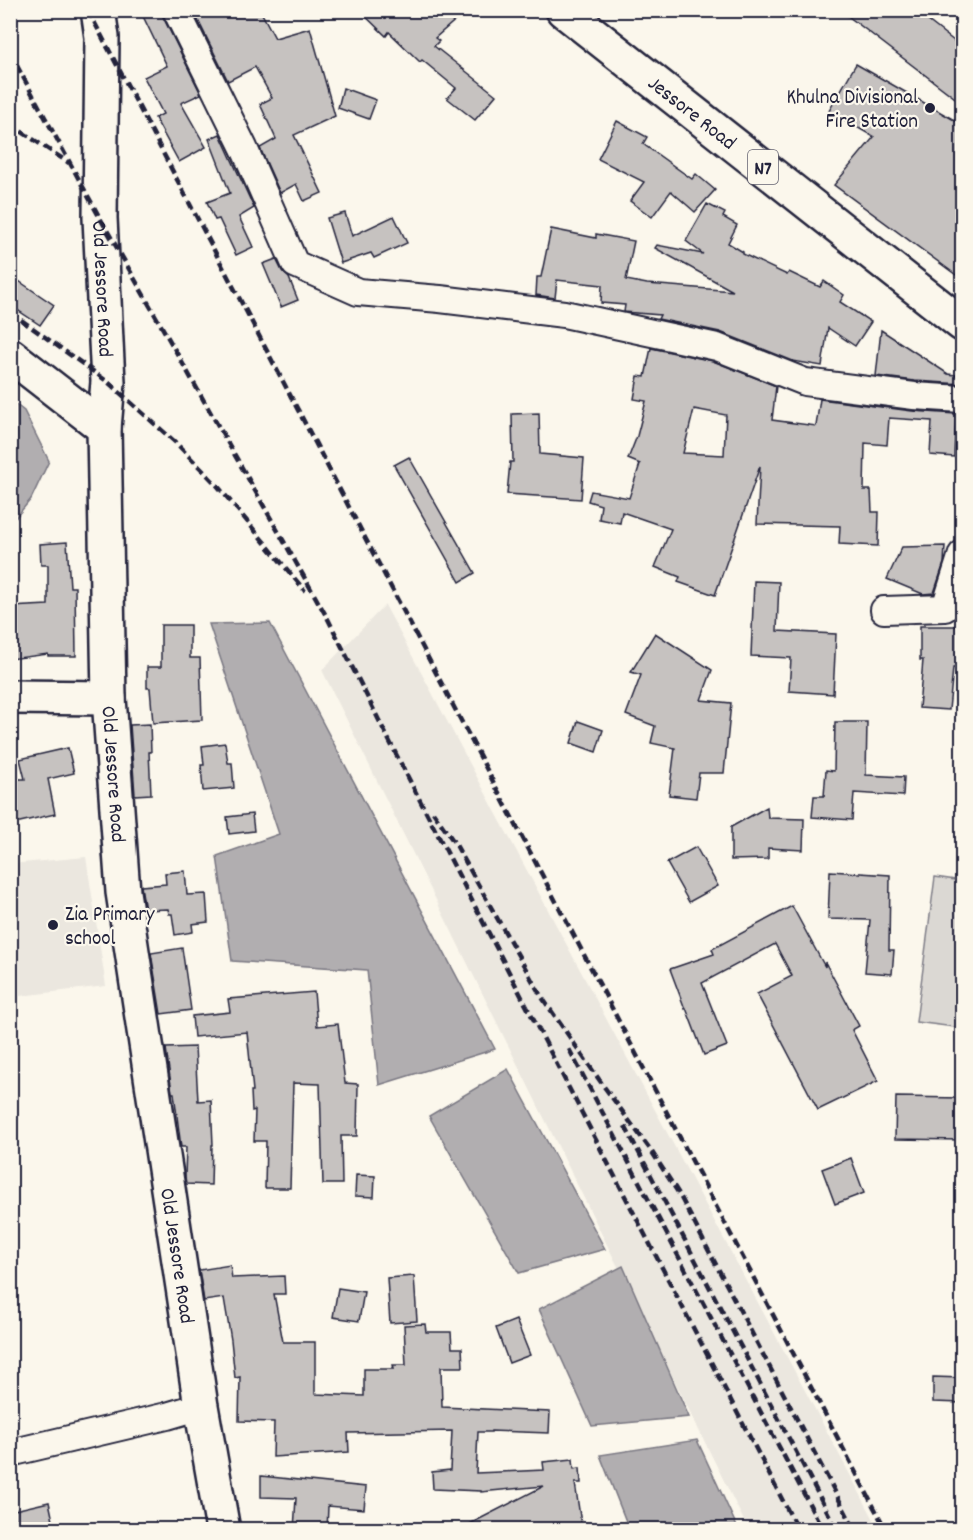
<svg xmlns="http://www.w3.org/2000/svg" width="973" height="1540" font-family="Dekko,sans-serif">
  <rect width="100%" height="100%" fill="#fbf7ec"/>
  <filter id="ink" filterUnits="userSpaceOnUse"><feTurbulence type="fractalNoise" baseFrequency=".0167" numOctaves="2"/><feDisplacementMap in="SourceGraphic" scale="12" xChannelSelector="R" yChannelSelector="G"/><feConvolveMatrix kernelMatrix="1 2 1 2 8 2 1 2 1" color-interpolation-filters="sRGB"/></filter>
  <g filter="url(#ink)">
    <g fill="#ebe7df">
      <path d="M385,605L879,1529H748L322,670Z"/>
      <path d="M86,857L106,986L11,997V864Z"/>
    </g>
    <path fill="#dbd8d3" stroke="#7e7d87" stroke-width="1.5" d="M935,877L962,881V1028L916,1022Z"/>
    <g fill="#b1aeb0" stroke="#787681" stroke-width="1.5">
      <path d="M10,400L24,411L49,461L31,499L12,522H10Z"/>
      <path d="M270,623L495,1049L379,1085L367,970L232,961L217,856L279,834L209,624Z"/>
      <path d="M508,1069L605,1249L519,1273L429,1116Z"/>
      <path d="M623,1266L689,1417L592,1426L539,1309Z"/>
      <path d="M697,1440L738,1529H629L600,1455Z"/>
    </g>
    <g fill="#c6c2c0" stroke="#22223b" stroke-width="1.5" fill-rule="evenodd">
      <path d="M140,10H161L163,17L201,94L181,103L206,147L179,162L155,118L163,114L144,77L167,66Z"/>
      <path d="M193,10H260L275,38L310,28L335,116L294,135L322,193L304,201L296,184L280,193L260,148L276,139L260,104L272,98L255,67L228,81Z"/>
      <path d="M359,10H467L435,38L439,41L434,46L496,95L475,120L447,98L456,88L422,60L420,62L389,32L386,36Z"/>
      <path d="M840,10H914L963,48V104Z"/>
      <path d="M856,64L963,125V280L834,185L874,137L829,111Z"/>
      <path d="M343,88L376,100L369,119L338,108Z"/>
      <path d="M617,121L647,137L643,144L692,179L696,174L715,190L695,212L671,191L652,217L630,201L644,182L598,159Z"/>
      <path d="M220,134L254,208L239,217L253,247L236,255L219,219L215,220L207,202L230,193L209,139Z"/>
      <path d="M707,204L725,213L723,217L737,225L728,243L743,252V254L787,275L789,272L820,287L824,281L844,295L840,302L871,322L855,346L828,328L822,366L793,361L720,332L658,319L660,315L624,312L625,305L601,303L602,285L557,280L555,298L536,295L537,277H541L551,229L596,238V234L634,241L626,280L647,284L733,291L655,248L657,245L703,254L686,241Z"/>
      <path d="M345,213L352,236L394,216L407,243L374,258L371,253L341,263L327,218Z"/>
      <path d="M276,259L282,271L289,278L298,300L281,307L263,264Z"/>
      <path d="M10,275L54,305L40,325L10,305Z"/>
      <path d="M881,330L948,374L963,376V384L915,381L876,376Z"/>
      <path d="M651,348L713,361L776,386L772,420L816,426L820,399L912,411L956,414L954,457L930,455L932,421L889,418L887,445L865,443L864,490H871L872,512H879L878,546L839,544L840,526L757,524L760,466L715,595L678,582L680,577L655,567L671,529L622,512L620,523L599,519L601,505L588,501L591,491L629,498L640,464L628,459L637,436L646,401L634,399L638,376L645,377ZM694,409L726,415L724,455L683,453Z"/>
      <path d="M539,413L540,454L584,458L581,499L507,494L510,462H513L512,414Z"/>
      <path d="M409,457L475,573L460,582L394,465Z"/>
      <path d="M67,542L70,587H75L76,656H48V654L10,659V607L48,605V565H41L40,544Z"/>
      <path d="M945,546L944,563L934,593L923,594L887,579L902,547Z"/>
      <path d="M754,581L779,582L777,631L836,634L833,694L789,691L791,658L751,656Z"/>
      <path d="M161,625H190V658H200L202,720L153,723L150,688H147V667H161Z"/>
      <path d="M920,626H963V668H953L949,710L919,708L923,660H920Z"/>
      <path d="M655,633L712,670L701,700L731,703L724,773H699L696,798L669,795L675,748L651,743L655,726L626,715L641,675L631,672Z"/>
      <path d="M578,721L603,730L596,752L571,743Z"/>
      <path d="M835,722H867L866,775L904,777L903,796L854,793L852,820L812,817L814,796H824L826,770L834,771Z"/>
      <path d="M150,724L151,752H149L151,794L135,795L130,725Z"/>
      <path d="M225,743L228,763H232L234,788L203,791L201,765H204L202,746Z"/>
      <path d="M68,748L74,773L48,779L55,814L11,824L10,779H25L20,759Z"/>
      <path d="M767,807L768,818L804,819L803,850L768,848V859L731,860V827Z"/>
      <path d="M252,814L254,831L229,834L227,817Z"/>
      <path d="M696,847L718,886L689,902L667,863Z"/>
      <path d="M185,871L187,895L206,894L208,922L192,924L193,932L175,935L172,914H169L168,909L145,910L141,886L166,884L165,873Z"/>
      <path d="M830,871L890,875L889,950H894L892,974L865,972L870,920L828,919Z"/>
      <path d="M792,906L825,967V962L859,1026L852,1030L878,1081L818,1110L757,994L792,976L775,944L702,983L727,1046L704,1055L686,1008L685,1009L670,969L714,954L712,949Z"/>
      <path d="M182,948L191,1010L161,1014L151,953Z"/>
      <path d="M314,992L317,1026L338,1024L345,1083L358,1084L357,1136H341L342,1184H323L320,1084L293,1083L290,1188H265L266,1141H254L255,1110L252,1111L251,1091H253L247,1032L194,1037L192,1016L230,1012L228,999Z"/>
      <path d="M195,1047L198,1101L211,1100L213,1145H212L211,1185L186,1184L185,1176L186,1147H181L174,1093H172L166,1048Z"/>
      <path d="M896,1097L963,1098V1140L895,1139Z"/>
      <path d="M851,1158L864,1193L835,1204L822,1169Z"/>
      <path d="M356,1175L375,1176L374,1197L355,1196Z"/>
      <path d="M230,1265L232,1278L284,1276L285,1294H274L283,1342H315V1394L364,1396V1369H394L393,1365H406L404,1325L425,1324L426,1332H451L452,1348H462L463,1367H441L442,1407L550,1412L549,1433L491,1431V1432H478L476,1473L544,1470L543,1462L573,1459L574,1469L580,1468L581,1483H575L582,1530H458L544,1486L481,1492V1491L433,1489L432,1472L450,1470L452,1431L348,1433L349,1452L273,1457L274,1422L239,1421L240,1377L235,1378L231,1340L224,1298L204,1301L199,1270Z"/>
      <path d="M414,1276L417,1321L390,1323L387,1278Z"/>
      <path d="M338,1288L364,1292L359,1321L333,1317Z"/>
      <path d="M516,1320L530,1355L509,1363L496,1328Z"/>
      <path d="M933,1377L963,1378V1403L933,1402Z"/>
      <path d="M261,1476L366,1487L364,1509L328,1506L327,1530H294L296,1498L261,1497Z"/>
      <path d="M49,1502L55,1530H10V1511Z"/>
    </g>
    <g fill="none" stroke-linecap="round" stroke-linejoin="round">
      <g stroke="#22223b" stroke-width="30">
        <g id="street">
          <path d="M176,10L244,148L295,264L358,292L440,299L564,314L717,347L805,382L914,396L962,399"/>
          <path d="M884,610L945,608L962,554"/>
          <path d="M10,1453L167,1416L201,1406"/>
        </g>
      </g>
      <g stroke="#22223b" stroke-width="38">
        <g id="secondary">
          <path id="s1" d="M98,10L102,37L100,218L108,382L104,428L109,698L123,892L201,1406L223,1530"/>
          <path d="M10,355L104,428"/>
          <path d="M10,697L109,698"/>
        </g>
      </g>
      <g stroke="#22223b" stroke-width="38">
        <g id="highway">
          <path id="s2" d="M563,10L962,324"/>
        </g>
      </g>
      <use href="#street" stroke="#fbf7ec" stroke-width="26"/>
      <use href="#secondary" stroke="#fbf7ec" stroke-width="33"/>
      <use href="#highway" stroke="#fbf7ec" stroke-width="33"/>
      <g stroke="#22223b" stroke-width="4.5" stroke-dasharray="9 4.5" stroke-linecap="butt">
        <path d="M88,10L886,1530"/>
        <path d="M10,53L100,218L328,619L397,756L798,1530"/>
        <path d="M10,124L69,163"/>
        <path d="M10,312L108,382L175,442L216,484L305,591"/>
        <path d="M433,812L456,845L541,996L605,1088L650,1149L679,1194L855,1530"/>
        <path d="M569,1049L823,1530"/>
        <path d="M625,1126L837,1530"/>
      </g>
    </g>
  </g>
  <g fill="#22223b" stroke="#fbf7ec" stroke-width="2">
    <circle cx="930" cy="108" r="6"/>
    <circle cx="53" cy="925" r="6"/>
  </g>
  <g text-anchor="middle" stroke-width="4.5" stroke-linejoin="round" paint-order="stroke">
    <rect fill="#fbf7ec" stroke="#636270" stroke-width="1.5" x="748" y="150" width="30" height="34" rx="4.5"/>
    <g font-size="20" font-weight="bold" fill="#22223b">
      <text x="763" y="174">N7</text>
    </g>
    <g font-size="21" fill="#22223b" stroke="#fbf7ec" text-anchor="end">
      <text x="918" y="103">Khulna Divisional<tspan x="918" dy="24">Fire Station</tspan></text>
      <text x="65" y="920" text-anchor="start">Zia Primary<tspan x="65" dy="24">school</tspan></text>
    </g>
    <g font-size="21" fill="#22223b" stroke="#fbf7ec">
      <text dy="7" stroke="none"><textPath href="#s2" startOffset="165">Jessore Road</textPath></text>
      <text dy="7" stroke="none"><textPath href="#s1" startOffset="279">Old Jessore Road</textPath></text>
      <text dy="7" stroke="none"><textPath href="#s1" startOffset="765">Old Jessore Road</textPath></text>
      <text dy="7" stroke="none"><textPath href="#s1" startOffset="1251">Old Jessore Road</textPath></text>
    </g>
  </g>
  <rect width="973" height="1540" fill="none" stroke="#fbf7ec" stroke-width="36"/>
  <rect x="18" y="18" width="937" height="1504" fill="none" stroke="#22223b" stroke-width="2" filter="url(#ink)"/>
</svg>
